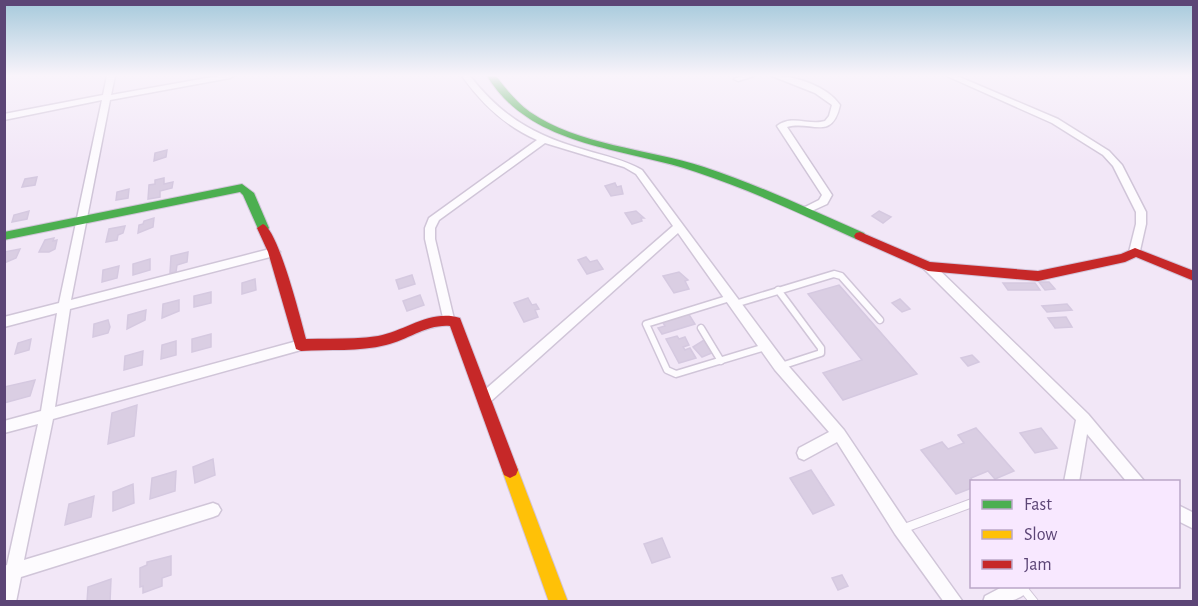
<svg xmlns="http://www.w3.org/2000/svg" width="1198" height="606" font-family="'Alegreya Sans',sans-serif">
  <rect width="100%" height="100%" fill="#f2e7f7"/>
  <g fill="#dacee3" stroke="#d5c9e0" stroke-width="1.5">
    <path d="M167,150L166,157L154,161L155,153Z"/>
    <path d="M37,177L35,185L22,187L25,179Z"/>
    <path d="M164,178V184L173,182L172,188L160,191V197L148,199L149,185L155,184V180Z"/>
    <path d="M615,183L617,187L621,186L623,194L611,196L605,186Z"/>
    <path d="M129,189L128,198L116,200L117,192Z"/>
    <path d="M29,211L27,219L12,222L14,215Z"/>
    <path d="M636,211L644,218H641L642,221L632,224L625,213Z"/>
    <path d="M879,211L891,217L883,223L872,216Z"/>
    <path d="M154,218L153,227L138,233L139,225L143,224L144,221Z"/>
    <path d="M125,226L123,233L118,235L117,240L106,242L109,229Z"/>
    <path d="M54,238L53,241L57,240L55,249L49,252H39L45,240Z"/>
    <path d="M20,249L16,258L4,263V252Z"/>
    <path d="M188,252L187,262L177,265L176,272L170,273L171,256Z"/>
    <path d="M586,257L590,262L597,260L603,269L587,274L578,260Z"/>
    <path d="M150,259V270L133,275V264Z"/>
    <path d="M119,266L117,278L102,282L103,270Z"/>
    <path d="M679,272L688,280L685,281L689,289L674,293L663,276Z"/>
    <path d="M412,275L415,284L399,289L396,280Z"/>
    <path d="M255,279L256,290L242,294V283Z"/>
    <path d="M1039,282H1049L1055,289L1045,290Z"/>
    <path d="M1003,283H1035L1040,290H1008Z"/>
    <path d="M839,285L917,374L843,400L823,373L862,360L808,294Z"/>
    <path d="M211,292V303L194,307V296Z"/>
    <path d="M420,295L424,305L407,311L403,301Z"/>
    <path d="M528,298L532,305L536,304L539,309L535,310L538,317L524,322L514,303Z"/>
    <path d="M900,299L910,309L902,312L892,303Z"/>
    <path d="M179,300V311L162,318L163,304Z"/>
    <path d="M1067,304L1072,310L1047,312L1042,306Z"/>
    <path d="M146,310L145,320L127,329L128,315Z"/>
    <path d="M688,313L695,324L662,334L658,328L665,326L662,321Z"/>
    <path d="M1066,317L1072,327L1055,328L1048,318Z"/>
    <path d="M108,320L110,327L108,333L93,337L94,324Z"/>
    <path d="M211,334V347L192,352V339Z"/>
    <path d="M677,336L679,339L685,337L689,345L683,347L685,350L690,348L696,358L679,363L666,339Z"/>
    <path d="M31,339L29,350L15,354L18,343Z"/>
    <path d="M704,340L712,353L702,357L693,347Z"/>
    <path d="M176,341V355L161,359L162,345Z"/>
    <path d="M143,351L142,365L124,370L125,356Z"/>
    <path d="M972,355L979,362L968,366L961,358Z"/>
    <path d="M35,380L30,396L4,403V387Z"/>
    <path d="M137,405L134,436L108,444L112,413Z"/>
    <path d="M976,428L1014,471L995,479L988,471L971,478L973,482L972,488L956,494L921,450L942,442L948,449L964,443L958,435Z"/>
    <path d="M1041,428L1057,448L1035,453L1020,433Z"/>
    <path d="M213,459L215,475L195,483L193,467Z"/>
    <path d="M811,470L834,505L813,514L790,478Z"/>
    <path d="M176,471L175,491L150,499L152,478Z"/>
    <path d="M133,484L134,503L113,511V492Z"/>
    <path d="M94,496L91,517L65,525L69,504Z"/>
    <path d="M662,538L670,557L652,563L644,544Z"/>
    <path d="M171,556V575L162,578V586L143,593V586L140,587V568L147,565V562Z"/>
    <path d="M842,575L848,586L838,590L832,578Z"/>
    <path d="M111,579L110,602H87L88,587Z"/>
  </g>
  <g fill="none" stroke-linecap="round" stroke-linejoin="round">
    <g stroke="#d0c5d8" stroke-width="9">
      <g id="lane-far1">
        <path d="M778,290L821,348V353L781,366"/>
        <path d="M730,298L646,324L667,370L676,374L765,347"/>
        <path d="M735,304L834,274L841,276L880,320"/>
        <path d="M701,328L721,361"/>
      </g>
    </g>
    <g stroke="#d0c5d8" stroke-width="10">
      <g id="lane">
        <path d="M902,529L972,503"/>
        <path d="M1022,587L1034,602"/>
      </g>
    </g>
    <g stroke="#d0c5d8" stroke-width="3">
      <g id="street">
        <path d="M107,76H115L111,95L218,76H234L230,78L110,100L71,300L274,248L280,252L274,256L70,309L55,407L301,340L305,341L307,345L305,349L301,350L53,419L24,560L213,503L218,505L221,510L218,515L213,517L21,577L16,602H4V566L7,565L38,424L4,433V421L41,411L57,313L4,327V317L59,303L102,100L4,120V114L103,95Z"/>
        <path d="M462,76H470C502,117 535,136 585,150C605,156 625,160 642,170L785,362L844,430L907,524L963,602H944L895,534L837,442L804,460L799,458L797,453L799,448L829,432L775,370L678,233L490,402L485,404L480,402L478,398L480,394L673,226L636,174L624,167L545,143L439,220L435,228V239L454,319L452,322H444L425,239V228L429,218L537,140C505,126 482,104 462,76Z"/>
        <path d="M741,76H754L738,81L734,79Z"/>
        <path d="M772,76C794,75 827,86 840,105C832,142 811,120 787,127L832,195L827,204L805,214L801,213L800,211L801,209L819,200L822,195L777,126C792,114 809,126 825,121L829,116L832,105L815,93Z"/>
        <path d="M947,76H957L1058,119L1109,151L1122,165L1146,212V224L1139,255L1135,256L1129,252L1136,224V212L1113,166L1103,155L1052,123Z"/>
        <path d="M928,262L932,263L1088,414L1145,482H1127L1087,434L1079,482H1064L1076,420L924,269L922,266L924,263Z"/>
        <path d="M1178,505L1194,513V529L1178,521Z"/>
        <path d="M1004,586H1030C1023,604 998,602 983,602L985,596Z"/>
      </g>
    </g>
    <g stroke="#d2c5da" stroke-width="2">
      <g id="fast">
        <path d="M487,76H496C506,89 516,102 530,112C577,145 649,149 704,167C759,185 811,210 864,233L866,236L864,239H856C803,215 751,190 696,172C623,147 531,148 487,76Z"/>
        <path d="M242,184L254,193L269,228L267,231H259L243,195L240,192L4,240V232Z"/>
      </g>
    </g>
    <g stroke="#d2c5da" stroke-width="2">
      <path id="slow" d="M510,462L516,465L518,470L568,602H549L502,470L504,465Z"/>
    </g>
    <g stroke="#d2c5da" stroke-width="2">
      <g id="jam">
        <path d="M263,224C278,229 301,320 306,339C330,338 354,340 378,336C406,331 430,309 460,318L518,470L516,475L510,478L504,475L502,470L450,326C427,324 408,340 386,345C359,352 329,349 301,351L296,349L268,252L257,228Z"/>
        <path d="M860,232L930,262L1038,271L1121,254L1135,248L1194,271V281L1136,257L1125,262L1038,281L928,271L856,239L854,236L856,233Z"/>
      </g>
    </g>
    <use href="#lane-far1" stroke="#fdfbfe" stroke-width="6"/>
    <use href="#lane" stroke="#fdfbfe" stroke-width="8"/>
    <use href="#street" fill="#fdfbfe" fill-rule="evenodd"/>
    <use href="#fast" fill="#4caf50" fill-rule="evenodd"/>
    <use href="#slow" fill="#ffc107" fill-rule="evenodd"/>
    <use href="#jam" fill="#c62828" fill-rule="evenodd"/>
  </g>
  <linearGradient id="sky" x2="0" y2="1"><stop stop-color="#a5c9db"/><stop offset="0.47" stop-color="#f9f4fb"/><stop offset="1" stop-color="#f9f4fb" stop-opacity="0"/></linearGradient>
  <rect width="1198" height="161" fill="url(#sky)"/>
  <rect width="1198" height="606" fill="none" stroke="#5c4576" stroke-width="12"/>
  <rect x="970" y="480" width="210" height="108" fill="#f8e8ff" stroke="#baa7c8" stroke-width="1.5"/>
  <rect x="982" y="500" width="30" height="9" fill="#4caf50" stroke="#baa7c8" stroke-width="1.5"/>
  <text x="1024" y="510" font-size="18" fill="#5c4576">Fast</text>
  <rect x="982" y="530" width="30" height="9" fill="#ffc107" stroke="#baa7c8" stroke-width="1.5"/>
  <text x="1024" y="540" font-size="18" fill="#5c4576">Slow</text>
  <rect x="982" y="560" width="30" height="9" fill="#c62828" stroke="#baa7c8" stroke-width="1.5"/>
  <text x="1024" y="570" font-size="18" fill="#5c4576">Jam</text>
</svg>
